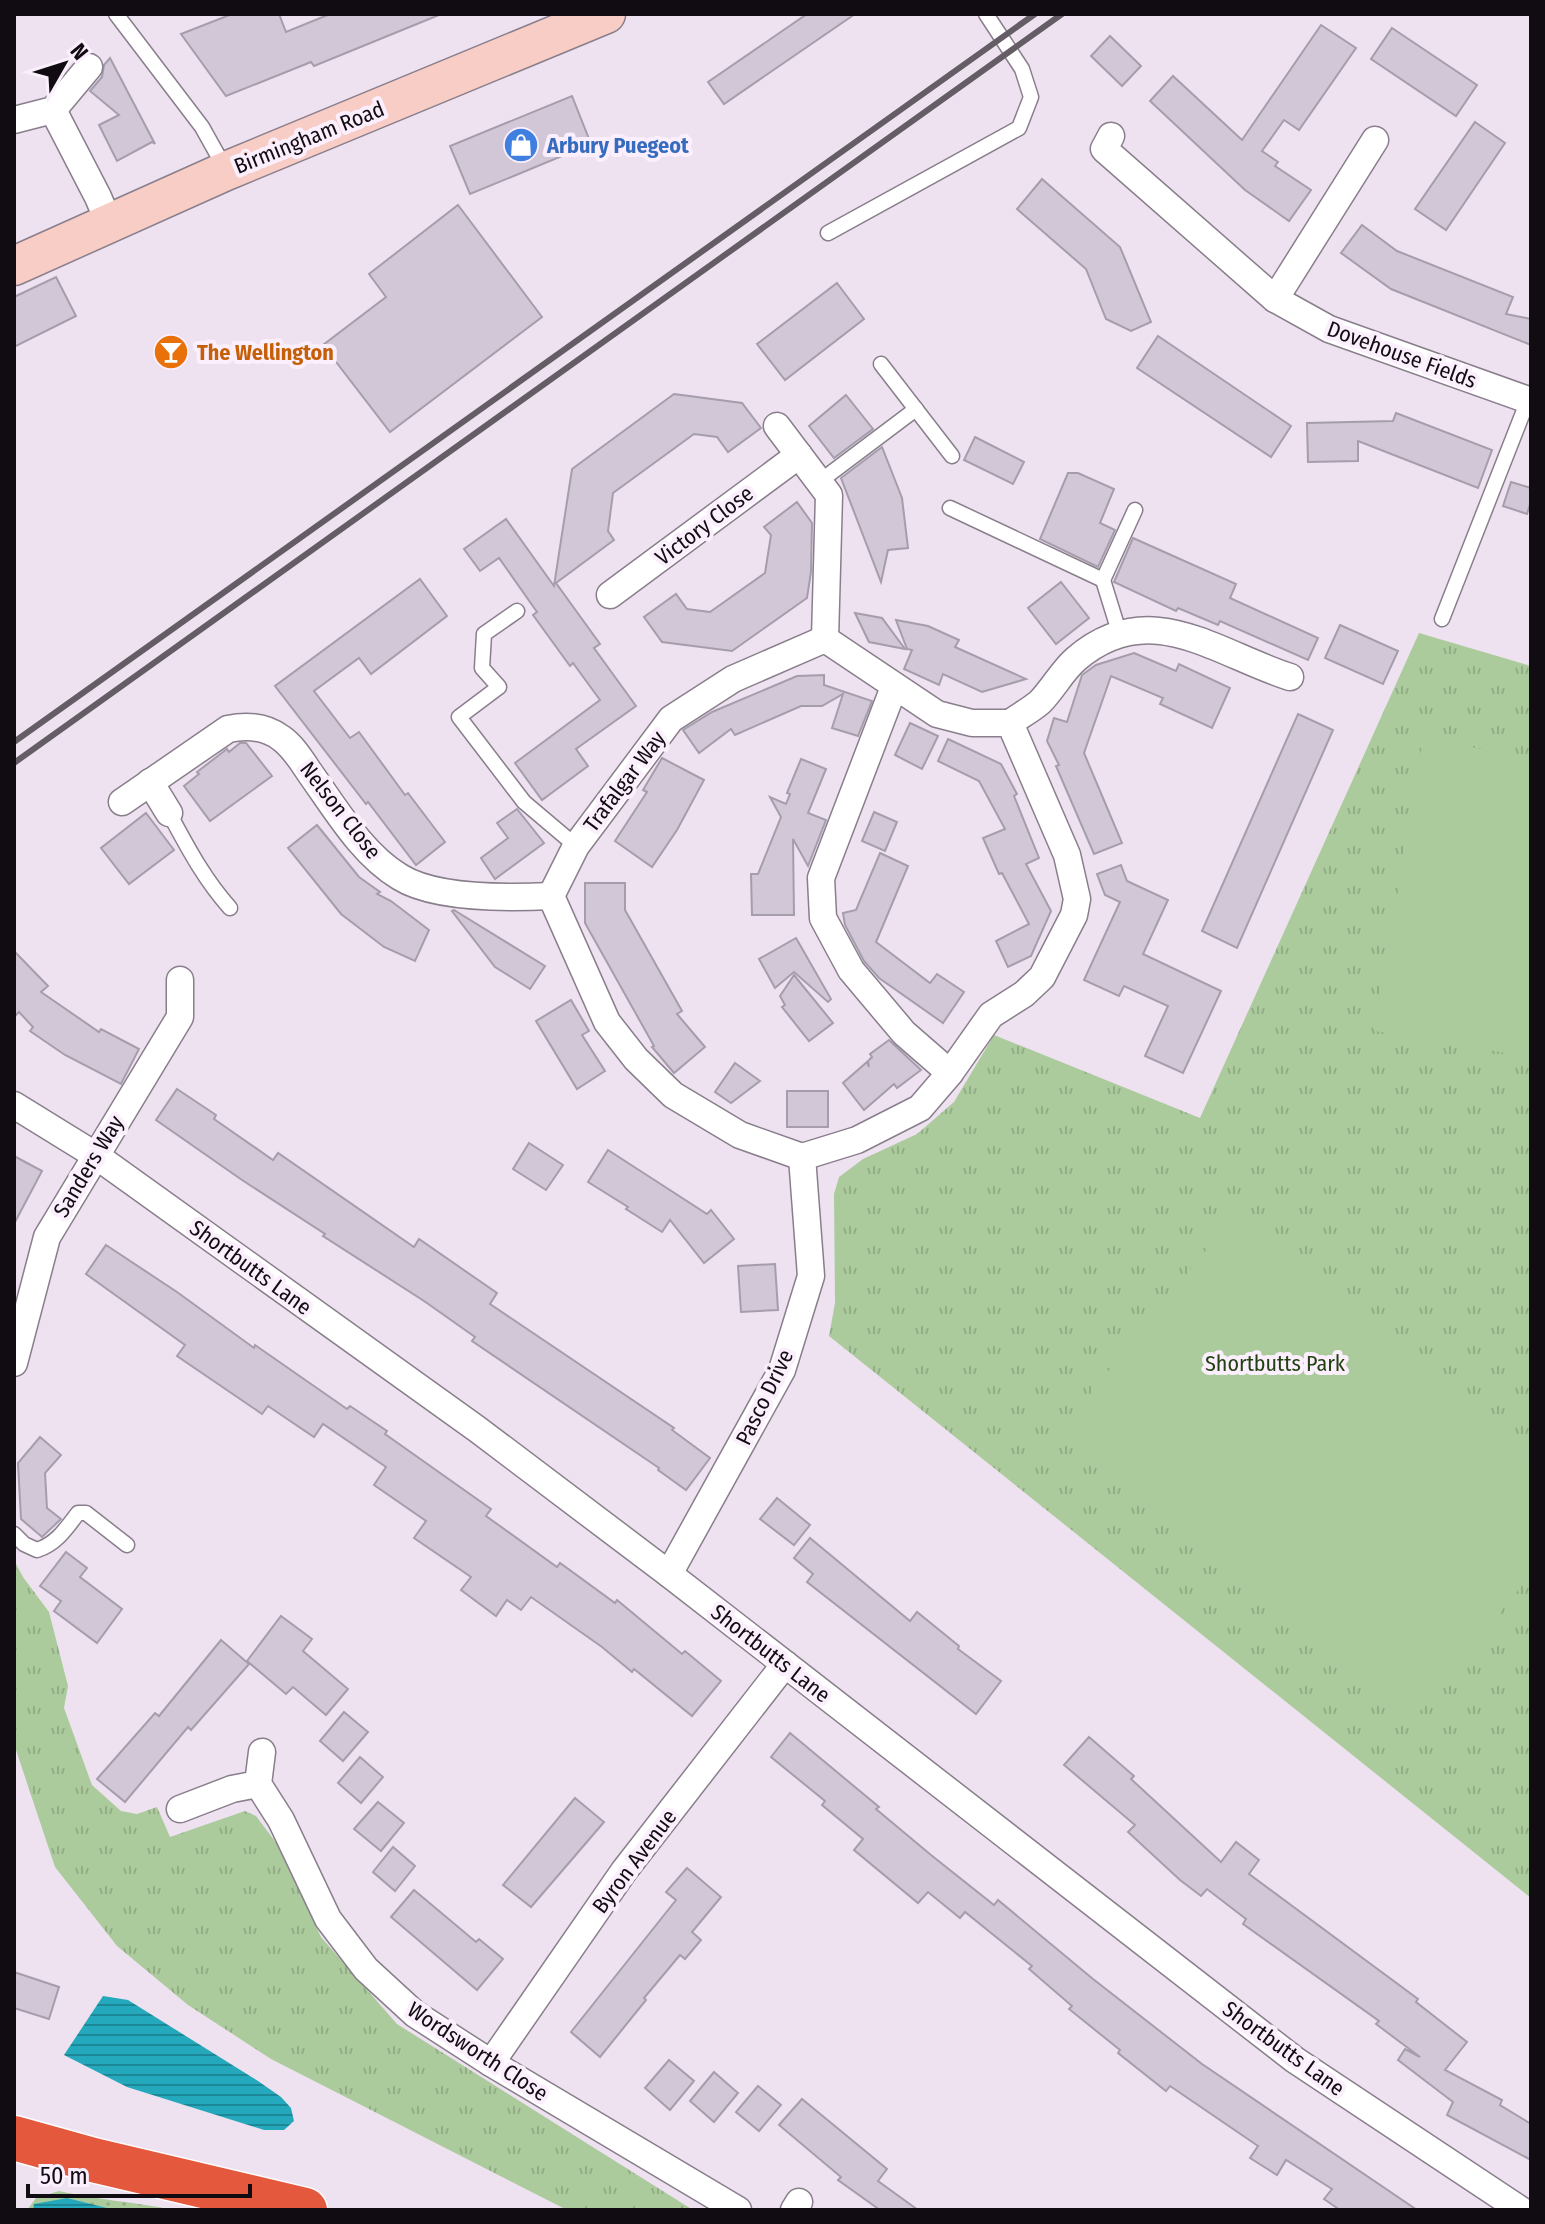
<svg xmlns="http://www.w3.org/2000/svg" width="1545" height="2224" font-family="'Fira Sans Condensed',sans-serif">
  <defs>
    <pattern id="grass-dots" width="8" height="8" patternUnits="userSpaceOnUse" patternTransform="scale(2)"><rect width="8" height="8" fill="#abcb9d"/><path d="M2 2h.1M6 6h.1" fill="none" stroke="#92ad86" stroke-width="1.8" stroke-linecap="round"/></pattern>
    <pattern id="park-tufts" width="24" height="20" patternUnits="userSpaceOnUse" patternTransform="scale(2)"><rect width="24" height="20" fill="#abcb9d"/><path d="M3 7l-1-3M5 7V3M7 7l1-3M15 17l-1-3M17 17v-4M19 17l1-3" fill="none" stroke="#92ad86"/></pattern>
    <pattern id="water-rules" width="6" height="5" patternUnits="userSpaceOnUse" patternTransform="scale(2)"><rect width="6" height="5" fill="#24a8bb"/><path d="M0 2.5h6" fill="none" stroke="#1e8797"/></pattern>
  </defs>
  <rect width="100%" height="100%" fill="#eee2f0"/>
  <path fill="url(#grass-dots)" d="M59,2191C97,2200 136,2202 174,2210H27L36,2198Z"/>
  <g fill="url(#park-tufts)">
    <path d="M1419,633L1531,666V1898L829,1336L835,1303L834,1194L839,1177L863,1159L917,1134L954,1102L994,1035L1200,1118Z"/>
    <path d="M14,1560L23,1577L49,1612L68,1686L64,1708L92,1785L121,1811L137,1814L157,1807L170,1837L245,1811L256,1816L277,1844L321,1937L397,2024L693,2210H567L271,2059L188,2005L117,1946L55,1867L14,1744Z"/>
  </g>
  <g fill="#abcb9d">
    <path d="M1423,739L1531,757V1057L1375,1031Z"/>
    <path d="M1232,1218L1531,1460V1574L1411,1722L1057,1435Z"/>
  </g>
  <g fill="url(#water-rules)">
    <path d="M103,1996L128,2000L258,2081L281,2097L291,2108L294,2121L284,2130H264L127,2087L64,2055Z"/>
    <path d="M67,2198L115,2210H33L34,2204Z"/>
  </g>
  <g fill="#d1c7d7" stroke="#a69dac" stroke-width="2">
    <path d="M232,14H279L286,32L330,14L439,15L314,66L311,62L226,96L181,34Z"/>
    <path d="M807,14H855L724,104L708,82Z"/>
    <path d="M1321,25L1356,48L1299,130L1284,120L1262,151L1278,162L1275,166L1311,190L1289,221L1245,190L1150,101L1173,76L1242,140Z"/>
    <path d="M1392,28L1477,85L1456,116L1371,59Z"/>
    <path d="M1110,36L1141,66L1122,86L1091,56Z"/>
    <path d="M110,58L155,144L152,142L117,161L99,125L119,115L90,91L102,77L104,65Z"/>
    <path d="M572,96L591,144L470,194L450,146Z"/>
    <path d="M1475,122L1505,143L1446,230L1415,209Z"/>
    <path d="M1042,179L1120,247L1151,322L1131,331L1106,319L1086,269L1017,209Z"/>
    <path d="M458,205L542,317L390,432L323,345L386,297L369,274Z"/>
    <path d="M1362,225L1397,251L1513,297L1506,314L1531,319V345L1391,289L1341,253Z"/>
    <path d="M56,277L76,316L14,347V297Z"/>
    <path d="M837,283L864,319L785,380L757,344Z"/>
    <path d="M1158,336L1291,426L1271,457L1137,368Z"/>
    <path d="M674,394L742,403L761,428L728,452L717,437L694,434L613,493L608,531L614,540L556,583L600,644L594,648L636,706L576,749L588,766L542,800L515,763L600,700L573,663L570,666L533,615L537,612L499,558L480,571L464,549L506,519L554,586L572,469Z"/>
    <path d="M846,395L873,429L834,458L809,426Z"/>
    <path d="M1396,413L1492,450L1478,488L1358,441V461L1308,462L1307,423L1393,421Z"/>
    <path d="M975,437L1024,462L1013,484L964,460Z"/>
    <path d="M882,447L902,498L908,548L888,550L881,582L841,478Z"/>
    <path d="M1068,473H1078L1114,489L1100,523L1115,530L1098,567L1040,539Z"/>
    <path d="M1511,482L1531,488V501L1527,514L1503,506Z"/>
    <path d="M797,502L812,523L811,572L807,598L732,651L662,642L644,617L676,594L687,609L710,612L765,573L771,535L764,527Z"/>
    <path d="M1133,538L1236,584L1230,598L1318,638L1308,660L1220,621L1218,625L1178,608L1176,611L1114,582Z"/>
    <path d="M420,579L447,616L371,674L359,658L314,691L350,738L359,732L405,795L408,793L445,842L416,865L368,802L366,804L275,686Z"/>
    <path d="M1061,582L1089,618L1056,644L1028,608Z"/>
    <path d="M855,613L882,618L905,649L869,642Z"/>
    <path d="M896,620L928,626L959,640L955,647L1026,679L982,692L943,674L939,685L904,669L912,650L907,649Z"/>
    <path d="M1340,625L1398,651L1383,684L1325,658Z"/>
    <path d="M1134,653L1176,671L1179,664L1230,688L1212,728L1160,704L1163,698L1111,676L1084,753L1122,843L1094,854L1056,766L1059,765L1047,741L1054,718L1067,722L1082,675L1096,665Z"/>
    <path d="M824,675V685L872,701L858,736L832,728L843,694L822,706H801L735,735L731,729L699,753L683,730L712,712L797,676Z"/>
    <path d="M1298,714L1333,730L1237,948L1202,931Z"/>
    <path d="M910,723L938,736L922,769L895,755Z"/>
    <path d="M948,739L1001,764L1017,794L1014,796L1039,858L1026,864L1051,911L1031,956L1008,967L996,941L1029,924L1002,873L999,874L983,838L1005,829L979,781L938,761Z"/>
    <path d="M240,743H246L272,776L210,821L184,786L199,774L197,772L223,752L227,749L229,752Z"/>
    <path d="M662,758L704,780L677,830L652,867L615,841L647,792L643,790Z"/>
    <path d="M801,759L826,769L808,813L826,820L808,866L793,839L794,915H752L751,874H758L781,817L770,797L786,804L790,794L787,793Z"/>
    <path d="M517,809L544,843L495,879L481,858L508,838L497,823Z"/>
    <path d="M874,812L897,822L885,851L862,841Z"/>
    <path d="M146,813L174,850L129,884L101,848Z"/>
    <path d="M317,825L359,877L380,892L377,894L391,901L429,930L415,961L384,947L341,914L288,848Z"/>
    <path d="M880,853L908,866L876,942L930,983L937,974L964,992L943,1023L879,978L864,961L845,925L843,913L856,910Z"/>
    <path d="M1121,865L1127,881L1168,900L1143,954L1221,991L1183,1073L1145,1056L1168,1006L1124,986L1119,996L1084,980L1120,902L1105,895L1097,874Z"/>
    <path d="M585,883H625V910L682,1011L677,1014L705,1047L674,1073L652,1047L654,1046L585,923Z"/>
    <path d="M454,910L545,966L530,989L495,967L452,911Z"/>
    <path d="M796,938L831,999L828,1002L794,972L775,988L759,959Z"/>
    <path d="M14,951L48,986L41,992L99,1032L101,1029L139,1049L121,1084L65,1055L30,1031L33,1027L19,1012L14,1017Z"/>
    <path d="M794,975L833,1023L809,1041L782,1007L785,1005L780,996Z"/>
    <path d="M571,1000L589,1031L582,1035L605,1071L577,1089L536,1021Z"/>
    <path d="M889,1040L921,1070L897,1088L894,1084L864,1110L843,1083L867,1062L869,1067L868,1061L872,1057L870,1054Z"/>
    <path d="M735,1063L760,1081L731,1103L715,1092Z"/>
    <path d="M177,1089L216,1115L214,1119L273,1160L278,1153L414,1247L419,1239L497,1293L490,1304L674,1428L672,1430L710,1458L686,1490L658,1470L659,1468L472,1341L475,1337L424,1301L323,1236L325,1234L242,1180L156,1120Z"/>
    <rect x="787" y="1091" width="41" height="36"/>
    <path d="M529,1143L563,1165L546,1190L513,1169Z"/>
    <path d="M608,1150L707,1214L711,1210L734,1239L704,1263L670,1220L662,1232L626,1209L628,1207L588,1182Z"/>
    <path d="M14,1156L42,1171L14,1224Z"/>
    <path d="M106,1245L177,1292L254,1348L255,1345L347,1409L350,1406L387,1431L385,1434L491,1509L486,1516L557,1567L560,1563L615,1603L617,1600L682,1654L685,1651L721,1681L692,1716L634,1669L632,1672L602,1647L531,1597L521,1610L507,1600L496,1616L461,1590L471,1577L414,1538L426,1521L374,1485L386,1467L323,1424L314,1437L268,1406L262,1414L177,1356L185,1345L86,1274Z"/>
    <path d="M775,1264L778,1310L741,1312L738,1266Z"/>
    <path d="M40,1437L61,1455L45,1473L47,1508L61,1519L42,1537L21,1519L18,1463Z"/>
    <path d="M777,1498L810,1525L794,1545L760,1519Z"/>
    <path d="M810,1538L910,1621L917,1612L959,1646L958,1649L1001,1681L976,1714L807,1582L813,1574L794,1558Z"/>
    <path d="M66,1552L87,1568L80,1577L122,1609L97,1643L54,1611L61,1601L40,1586Z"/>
    <path d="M281,1616L312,1639L303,1651L348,1689L326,1715L293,1687L286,1694L247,1661Z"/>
    <path d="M221,1640L249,1664L191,1730L188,1727L125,1802L97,1779L155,1713L159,1716Z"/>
    <path d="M344,1712L368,1732L343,1761L320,1741Z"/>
    <path d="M790,1733L879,1807L876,1809L931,1855L994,1905L998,1900L1093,1979L1202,2064L1417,2210H1340L1324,2199L1332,2189L1286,2160L1277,2175L1250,2158L1258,2146L1170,2086L1166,2091L1118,2053L1120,2050L1069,2009L1072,2006L1029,1969L1032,1966L965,1912L960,1918L928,1892L918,1903L854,1850L863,1839L822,1805L825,1801L771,1757Z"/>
    <path d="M1089,1737L1134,1776L1131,1779L1221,1862L1236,1842L1259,1860L1249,1874L1418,1999L1416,2002L1467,2042L1445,2070L1502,2100L1500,2105L1531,2124V2160L1447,2115L1453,2102L1398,2060L1405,2049L1420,2057L1376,2024L1379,2021L1243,1924L1246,1919L1207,1889L1201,1896L1180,1880L1128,1832L1135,1825L1064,1765Z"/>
    <path d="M360,1757L383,1777L361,1803L338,1783Z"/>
    <path d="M575,1798L604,1822L531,1907L503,1885Z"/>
    <path d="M378,1802L404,1823L381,1851L354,1829Z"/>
    <path d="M393,1847L415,1866L395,1891L373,1872Z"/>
    <path d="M687,1868L721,1897L692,1932L701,1940L685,1959L680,1955L644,1998L646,2000L600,2057L571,2032L676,1900L666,1892Z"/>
    <path d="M414,1890L476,1942L479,1939L503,1959L477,1990L391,1917Z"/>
    <path d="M14,1972L59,1987L49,2019L14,2008Z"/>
    <path d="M669,2060L694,2081L670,2110L645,2088Z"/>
    <path d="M714,2072L738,2093L714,2122L690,2101Z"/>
    <path d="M758,2086L781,2105L759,2131L736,2112Z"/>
    <path d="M802,2099L887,2169L878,2181L918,2210H880L838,2180L841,2177L779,2125Z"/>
  </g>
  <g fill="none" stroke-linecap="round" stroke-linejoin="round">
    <g stroke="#897e8b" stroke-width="17">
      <g id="lane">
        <path d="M116,14L202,127L226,170"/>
        <path d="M828,233L1019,128L1031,97L1022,69L986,14"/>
        <path d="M881,364L952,456"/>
        <path d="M819,482L916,409"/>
        <path d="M950,508L1103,580L1135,510"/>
        <path d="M1103,580L1120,635"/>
        <path d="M517,611L484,634L482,668L499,687L459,717L524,802L576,846"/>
        <path d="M1442,619L1528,400"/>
        <path d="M169,813C188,848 204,879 230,908"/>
        <path d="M14,1534L24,1544L37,1550C56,1544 66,1529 78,1513H86L127,1545"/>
      </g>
    </g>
    <g stroke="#897e8b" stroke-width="29">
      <g id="street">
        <path d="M53,110L98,197L109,223"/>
        <path d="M14,120L53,110L89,67"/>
        <path d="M1111,136L1104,149L1275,299L1329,329L1531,401"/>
        <path d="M1275,299L1375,140"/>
        <path d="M777,426L829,495L825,639"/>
        <path d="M610,595L799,455"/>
        <path d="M825,639L937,714L972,723H1010L1067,855L1077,899L1074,915L1042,977L1024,994L991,1015L950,1073L920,1108L857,1140L802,1157L740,1135L673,1095L636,1059L607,1022L551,896L576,846L671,719L733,679Z"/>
        <path d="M894,687L821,878L823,918L851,970L904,1033L950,1073"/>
        <path d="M1010,723C1019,716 1031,710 1040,702C1053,689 1062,671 1076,659C1150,596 1215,653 1290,677"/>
        <path d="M150,782L169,813"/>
        <path d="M122,802L228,729C247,725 265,726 281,738C294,747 303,763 312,776C337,811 362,854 400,877C435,899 509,898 551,896"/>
        <path d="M14,1105L95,1155L477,1429L669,1574L1295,2060L1521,2210"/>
        <path d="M14,1363L47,1237L180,1017V980"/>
        <path d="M669,1574L782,1370L811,1276L802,1157"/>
        <path d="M262,1752L258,1784L281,1820L328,1919L366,1969L415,2014L491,2063L738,2210"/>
        <path d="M180,1809L232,1789L258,1784"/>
        <path d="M491,2063L624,1871L785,1664"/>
        <path d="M794,2210L799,2202"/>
      </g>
    </g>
    <g stroke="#897e8b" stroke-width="41">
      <path id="secondary" d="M14,266L226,171L606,14"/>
    </g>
    <g stroke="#fff" stroke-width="47">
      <path id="highway" d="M14,2138L93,2160L305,2210"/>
    </g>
    <use href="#lane" stroke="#fff" stroke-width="14"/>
    <use href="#street" stroke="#fff" stroke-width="26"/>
    <use href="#secondary" stroke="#f7cdc5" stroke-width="38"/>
    <use href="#highway" stroke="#e4583d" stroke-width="44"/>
    <g stroke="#645d65" stroke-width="6">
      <path d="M14,742L1035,14"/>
      <path d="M14,763L1062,14"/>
    </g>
  </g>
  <defs>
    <g id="shop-disc" transform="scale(1.8)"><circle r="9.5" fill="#3f7fe0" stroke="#fceffd"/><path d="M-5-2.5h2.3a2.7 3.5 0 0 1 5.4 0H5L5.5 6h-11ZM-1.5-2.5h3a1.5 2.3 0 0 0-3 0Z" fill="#fff"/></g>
    <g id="bar-disc" transform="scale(1.8)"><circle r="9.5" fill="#e8710a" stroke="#fceffd"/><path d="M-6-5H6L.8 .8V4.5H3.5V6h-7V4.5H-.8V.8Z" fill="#fff"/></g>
  </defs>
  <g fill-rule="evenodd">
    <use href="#shop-disc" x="521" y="145"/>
    <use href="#bar-disc" x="171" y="352"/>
  </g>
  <g text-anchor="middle" stroke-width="8" stroke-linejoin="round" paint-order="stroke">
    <g font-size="22" fill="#100c11" stroke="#fceffd">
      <text transform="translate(309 137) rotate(-22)" y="8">Birmingham Road</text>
      <text transform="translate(1402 354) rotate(20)" y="8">Dovehouse Fields</text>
      <text transform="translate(704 525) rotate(-37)" y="8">Victory Close</text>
      <text transform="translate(624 781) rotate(-53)" y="8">Trafalgar Way</text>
      <text transform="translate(341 810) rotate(52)" y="8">Nelson Close</text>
      <text transform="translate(88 1166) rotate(-59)" y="8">Sanders Way</text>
      <text transform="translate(251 1267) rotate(36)" y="8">Shortbutts Lane</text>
      <text transform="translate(764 1397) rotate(-64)" y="8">Pasco Drive</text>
      <text transform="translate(771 1653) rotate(38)" y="8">Shortbutts Lane</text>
      <text transform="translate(634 1861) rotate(-53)" y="8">Byron Avenue</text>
      <text transform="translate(1284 2048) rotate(36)" y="8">Shortbutts Lane</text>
      <text transform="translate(478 2051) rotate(33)" y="8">Wordsworth Close</text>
    </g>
    <g font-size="22" font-weight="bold" fill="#366cbe" stroke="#fceffd" text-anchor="start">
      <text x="547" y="153">Arbury Puegeot</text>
    </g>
    <g font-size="22" font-weight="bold" fill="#c56008" stroke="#fceffd" text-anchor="start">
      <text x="197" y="360">The Wellington</text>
    </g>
    <g font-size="22" fill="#224110" stroke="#fceffd">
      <text x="1275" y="1371">Shortbutts Park</text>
    </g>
  </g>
  <rect width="1545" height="2224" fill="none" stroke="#100c11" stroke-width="32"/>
  <g transform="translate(64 64) rotate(51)" stroke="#fceffd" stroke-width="6" paint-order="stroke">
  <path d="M0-6L14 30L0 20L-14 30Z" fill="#100c11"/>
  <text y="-12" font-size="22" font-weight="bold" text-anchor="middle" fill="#100c11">N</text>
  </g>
  <path d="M28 2184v12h222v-12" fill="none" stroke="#100c11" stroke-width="4"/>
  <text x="40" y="2184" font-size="24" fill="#100c11" stroke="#fceffd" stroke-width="6" paint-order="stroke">50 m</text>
</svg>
